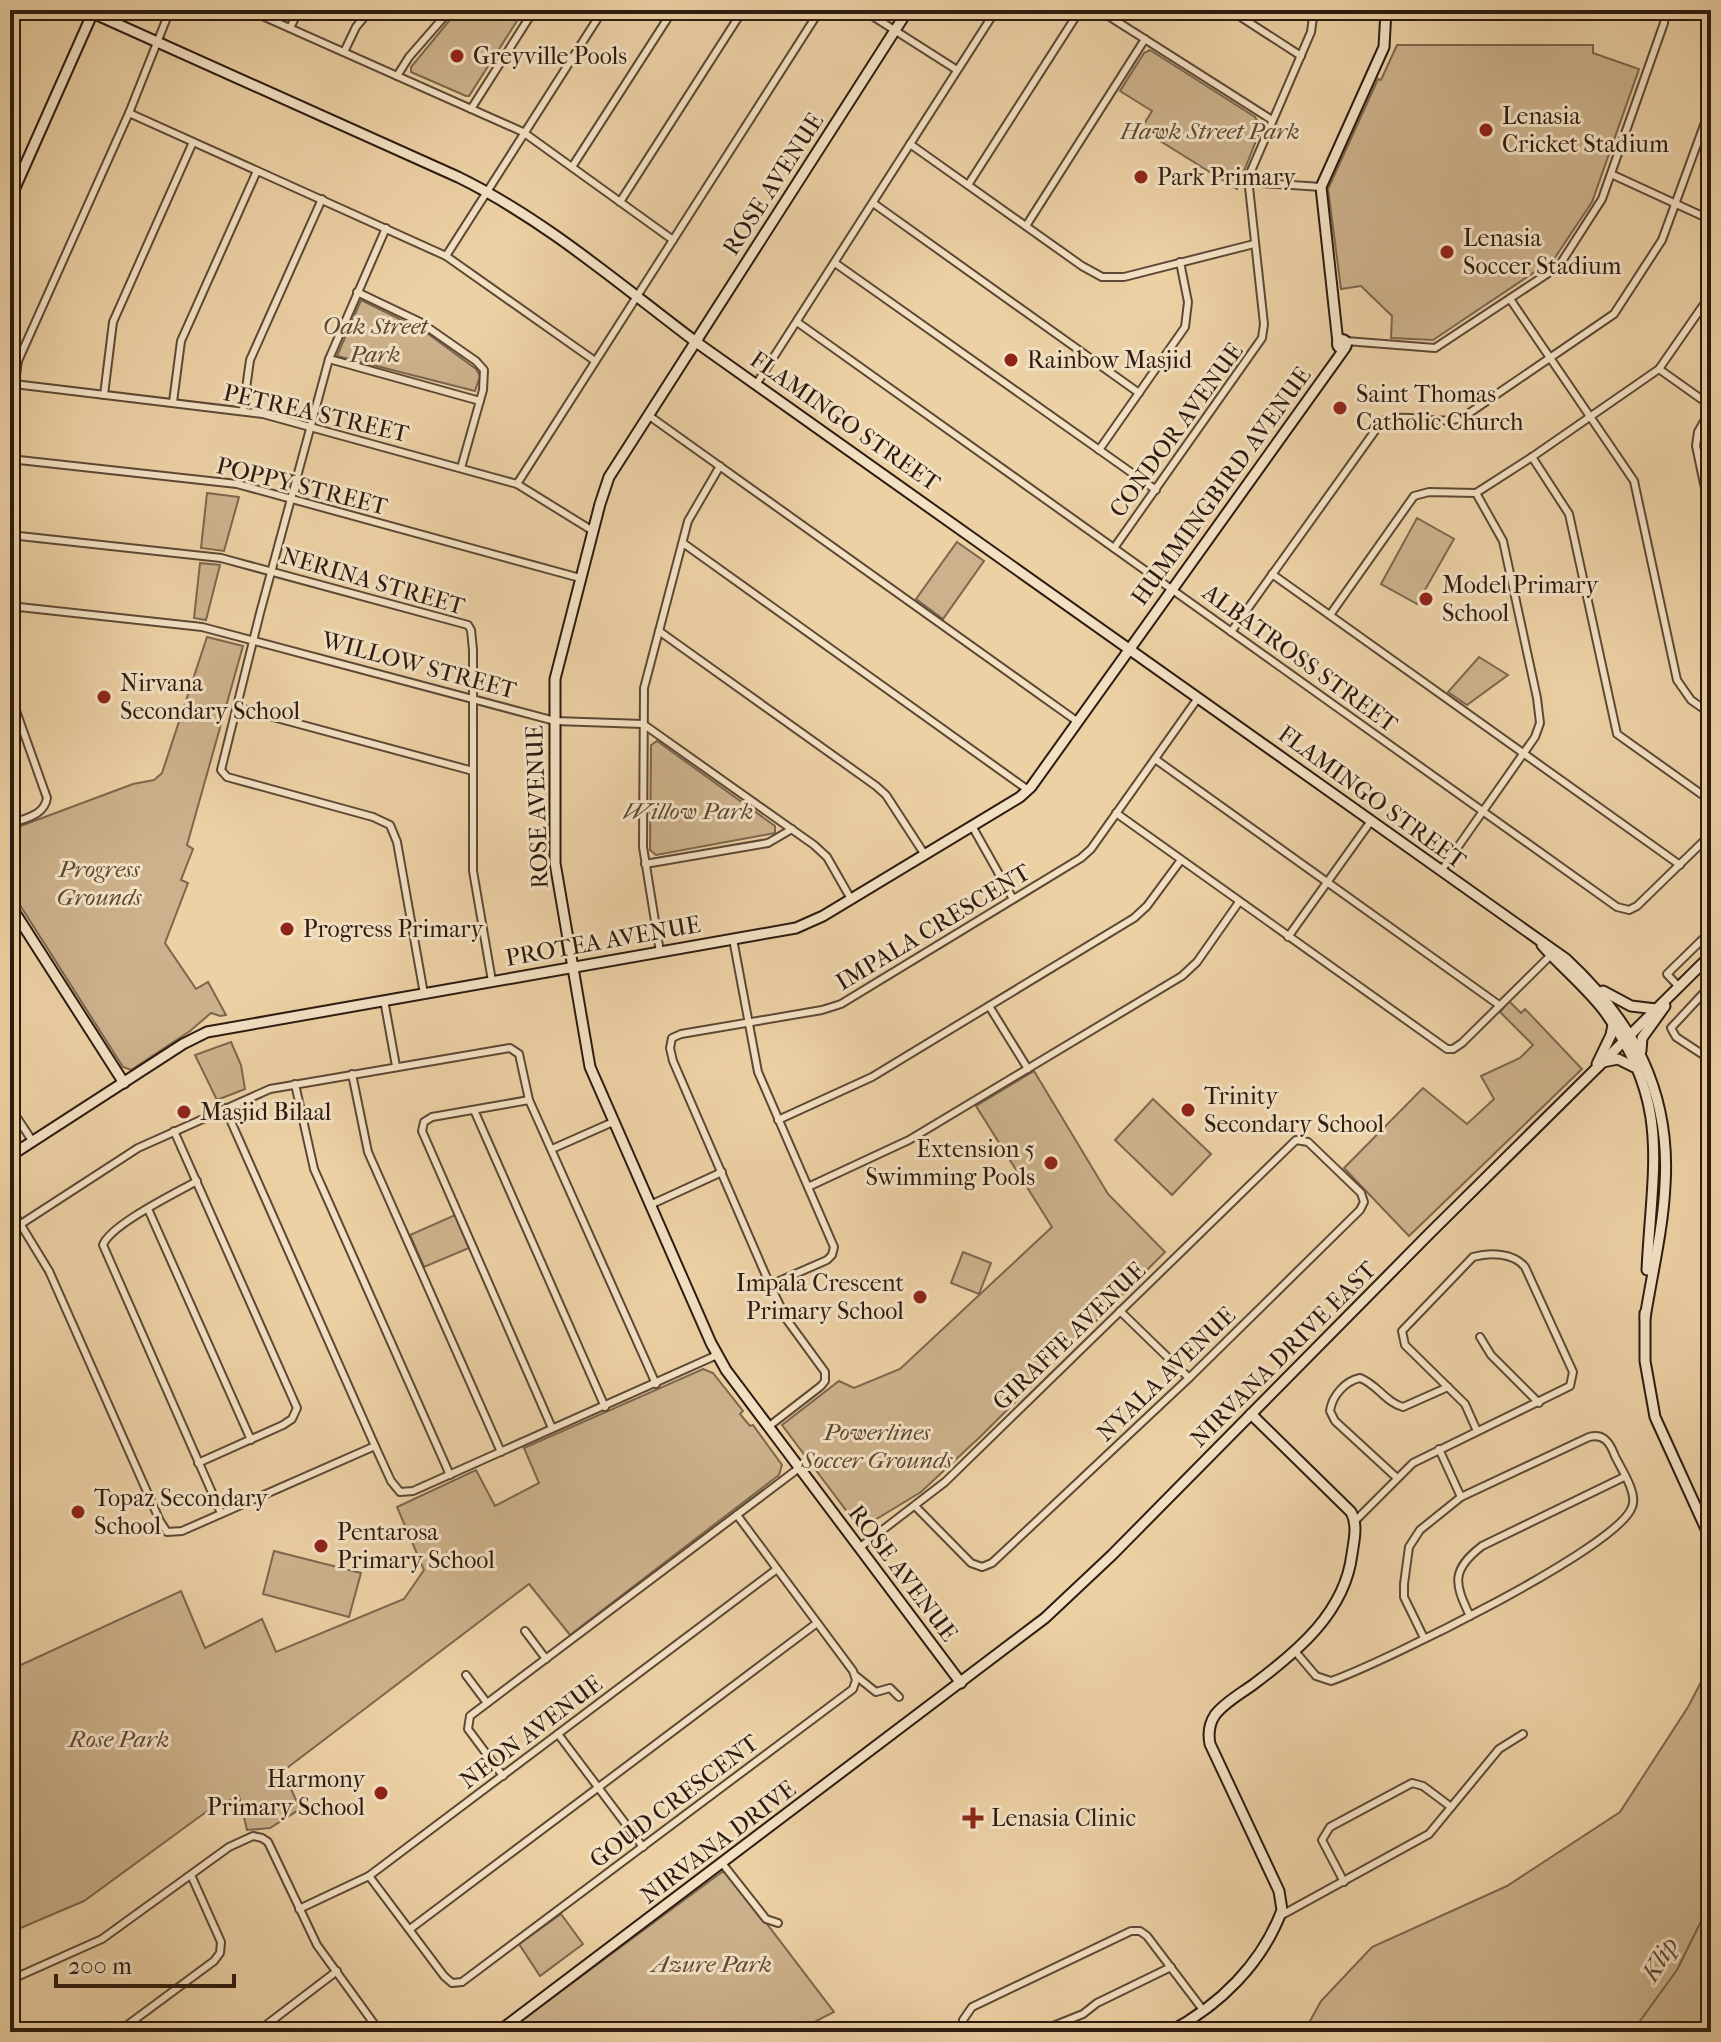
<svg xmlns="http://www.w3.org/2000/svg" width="1721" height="2042" font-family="'IM FELL French Canon',serif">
  <rect width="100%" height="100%" fill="#ecd1a5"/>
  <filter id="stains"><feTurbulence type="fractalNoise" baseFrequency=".0025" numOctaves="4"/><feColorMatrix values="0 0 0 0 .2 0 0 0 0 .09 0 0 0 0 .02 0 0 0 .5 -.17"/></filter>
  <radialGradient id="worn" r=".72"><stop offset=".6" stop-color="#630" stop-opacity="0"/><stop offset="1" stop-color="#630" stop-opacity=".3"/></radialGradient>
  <g fill="#ccb28c" stroke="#7c664e" stroke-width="2">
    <path d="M458,10H524L469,96H466L411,72V67Z"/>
    <path d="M1397,45H1593V53L1639,69L1592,202L1554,259L1433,340L1391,338L1392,316L1361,286L1341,289L1328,189L1378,79L1381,80Z"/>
    <path d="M1150,50L1255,117L1261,128L1237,189L1141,129L1152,111L1120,91L1144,53Z"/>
    <path d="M361,300L424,331L476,369L480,376L475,391L337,356Z"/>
    <path d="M207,493L239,497L224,551L201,548Z"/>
    <path d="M1417,518L1454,539L1417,604L1381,584Z"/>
    <path d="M957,542L984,561L943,619L916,599Z"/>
    <path d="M200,563L220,565L206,620L194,618Z"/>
    <path d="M207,637L243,646L187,845L193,849L181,880L188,883L165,943L196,989L208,982L226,1015L220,1016L211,1013L190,1031L131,1070L123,1067L11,891L10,830L133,784L154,780L162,773Z"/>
    <path d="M1479,657L1508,675L1467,705L1448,692Z"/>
    <path d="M657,741L775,826V833L656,855L650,850L651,745Z"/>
    <path d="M1509,1001L1521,1013L1525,1009L1582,1069L1409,1236L1344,1168L1423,1088L1467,1124L1494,1099L1481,1076L1520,1058L1533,1045L1500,1012Z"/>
    <path d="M231,1042L241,1065L245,1089L217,1100L195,1055Z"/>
    <path d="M1034,1071L1108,1194L1165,1252L981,1436L921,1492L860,1529L782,1425L839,1381L854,1388L900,1369L1052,1227L976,1106Z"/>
    <path d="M1153,1099L1211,1154L1172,1195L1115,1140Z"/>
    <path d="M455,1215L469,1248L424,1267L410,1235Z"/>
    <path d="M963,1252L991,1263L979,1294L951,1283Z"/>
    <path d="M703,1369L713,1373L743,1411L740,1414L750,1426L753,1425L782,1465L779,1475L570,1635L529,1584L283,1771L300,1809L270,1828L247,1830L239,1796L206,1812L84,1901L16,1930L10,1918V1670L181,1591L205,1648L262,1619L276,1652L404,1599L424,1570L397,1507L476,1470L495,1506L539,1483L524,1448Z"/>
    <path d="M274,1551L361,1573L349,1617L263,1594Z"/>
    <path d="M1711,1663V2032H1315L1310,2021L1321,2001L1372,1947L1507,1886L1620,1812L1688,1707Z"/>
    <path d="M722,1872L729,1874L834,2012L795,2032H506Z"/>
    <path d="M561,1914L583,1944L540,1976L519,1944Z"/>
  </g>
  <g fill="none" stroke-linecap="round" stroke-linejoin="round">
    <path stroke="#79634b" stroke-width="2" d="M1632,2032L1677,1970L1711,1901"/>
    <g stroke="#5d4835" stroke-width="10">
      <g id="street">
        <path d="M249,10L523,132L673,240"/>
        <path d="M863,10L957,70"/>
        <path d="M1099,10L1272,120"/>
        <path d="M1230,10L1301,56"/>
        <path d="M290,28L299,10"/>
        <path d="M344,52L356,27L370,10"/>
        <path d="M397,76L409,57L450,10"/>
        <path d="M471,109L534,10"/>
        <path d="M129,113L446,256L595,361"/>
        <path d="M910,144L1082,266L1102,277H1124L1254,244"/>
        <path d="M572,167L673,10"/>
        <path d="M1611,174L1711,220"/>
        <path d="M1247,182L1321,187"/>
        <path d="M968,185L1080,10"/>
        <path d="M620,202L743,10"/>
        <path d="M873,203L1139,393"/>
        <path d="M1026,226L1145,39"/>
        <path d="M386,228L329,359L260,613L221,770L227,777L373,817L390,825L397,842L424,994"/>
        <path d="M446,256L603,10"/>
        <path d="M835,263L1156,490"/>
        <path d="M357,292L420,322L476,361L484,370L483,390L461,468"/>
        <path d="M1510,299L1634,481L1677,680L1691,700L1711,714"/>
        <path d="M797,322L1617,907L1629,910L1637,906L1711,834"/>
        <path d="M1346,341L1435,348L1559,266L1602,199L1664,23L1666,10"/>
        <path d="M329,359L480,401"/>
        <path d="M1659,369L1711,406"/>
        <path d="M757,383L996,10"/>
        <path d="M14,384L263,414L517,484L593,531"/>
        <path d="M104,395L113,322L193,142"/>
        <path d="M173,402L181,341L257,171"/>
        <path d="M1711,409L1698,432L1696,446L1711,517"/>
        <path d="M243,410L250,360L322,199"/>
        <path d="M648,415L1078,722"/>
        <path d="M10,417L18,361L129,113L170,10"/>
        <path d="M1099,450L1185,327L1188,302L1180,262"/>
        <path d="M1532,457L1569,514L1617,734L1711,801"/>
        <path d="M10,459L237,484L580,578"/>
        <path d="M517,484L820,10"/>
        <path d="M10,535L221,558L468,625L471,630L473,650V871L492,981"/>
        <path d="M683,543L1028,790"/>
        <path d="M1114,548L1262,338L1264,324L1248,178L1311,32L1314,10"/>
        <path d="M1272,574L1680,865"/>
        <path d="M10,606L202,627L555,721L643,724L814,845L827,857L851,899"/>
        <path d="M1330,615L1414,496L1429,492L1476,493L1532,457L1659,369L1711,294"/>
        <path d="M659,631L876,786L886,795L925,855"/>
        <path d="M1231,632L1382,421C1407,412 1436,426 1462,418L1614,314L1662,240L1711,106"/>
        <path d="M10,694L47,798C44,816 25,818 10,824"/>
        <path d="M236,707L473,771"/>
        <path d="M1155,759L1499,1005"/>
        <path d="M1116,813L1447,1049H1453L1462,1043L1551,955"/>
        <path d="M972,826L1013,899"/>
        <path d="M645,864L768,843L792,829"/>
        <path d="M1441,871L1535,737L1540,723L1537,698L1503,541L1476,493"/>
        <path d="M1288,937L1371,821"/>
        <path d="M733,939L758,1072L834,1247L832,1255L827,1260L770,1285"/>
        <path d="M660,952L643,847L644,688L688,521L720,466"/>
        <path d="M1711,985L1671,1028L1676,1037L1711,1060"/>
        <path d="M1679,987L1667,974L1711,931"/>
        <path d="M384,1000L396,1066"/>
        <path d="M989,1006L1028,1069"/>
        <path d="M352,1074L368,1152L501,1452"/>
        <path d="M295,1084L314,1169L450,1475"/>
        <path d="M529,1100L432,1117L424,1122L422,1131L552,1428"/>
        <path d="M10,1107L33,1142"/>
        <path d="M225,1108L375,1446L391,1481L400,1492L413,1491L717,1355"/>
        <path d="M474,1110L605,1407"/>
        <path d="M778,1120L872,1077L1134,918L1147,906L1181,860"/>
        <path d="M174,1131L297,1408L292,1419L283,1425L198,1463"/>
        <path d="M552,1149L613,1122"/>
        <path d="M197,1181C176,1193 110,1225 103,1245L221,1513"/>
        <path d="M808,1187L909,1140L1182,976L1197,962L1239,902"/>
        <path d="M650,1205L722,1172"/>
        <path d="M10,1207L49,1271L160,1521L167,1532L182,1531L375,1446"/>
        <path d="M148,1209L251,1440"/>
        <path d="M21,1224L138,1148L270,1089L510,1048L519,1054L529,1100L656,1384"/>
        <path d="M1120,1311L1189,1378"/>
        <path d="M1480,1337L1491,1355L1539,1403"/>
        <path d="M768,1427L821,1386L825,1381V1372L787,1320L770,1285L673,1061L670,1048L672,1038L681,1034L822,1010L841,1004L1081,858L1091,849L1198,698"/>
        <path d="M1439,1449L1461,1497"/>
        <path d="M1397,1478L1335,1421L1330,1411C1332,1396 1345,1381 1360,1378C1377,1384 1385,1402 1403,1407L1448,1387"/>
        <path d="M1355,1521L1413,1463L1570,1386L1573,1372L1525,1267C1514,1253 1490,1252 1473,1257L1402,1331L1405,1345L1465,1404L1477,1431"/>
        <path d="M859,1548L945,1482L1296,1140L1308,1142L1361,1193L1364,1202L1360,1210L1189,1378L992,1563L982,1567L971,1563L916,1507"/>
        <path d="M1470,1616C1454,1583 1451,1570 1482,1546L1624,1477"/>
        <path d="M525,1631L546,1659"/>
        <path d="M1294,1650L1316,1676L1331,1681C1380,1664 1618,1548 1632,1507C1638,1493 1621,1469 1615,1456C1610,1443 1604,1433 1589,1437L1461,1497L1420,1530L1409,1547L1404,1584V1597L1424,1638"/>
        <path d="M466,1675L487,1703"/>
        <path d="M856,1676L876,1692L890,1688L899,1697"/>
        <path d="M558,1734L643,1847"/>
        <path d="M503,1776L468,1729L470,1716L799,1468"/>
        <path d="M722,1863L766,1919L778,1923"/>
        <path d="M369,1876L444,1976L452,1983L462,1982L853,1689L856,1680L853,1671L737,1515"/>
        <path d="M1344,1882L1322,1840L1330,1827L1412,1783L1423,1786L1451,1807"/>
        <path d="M299,1909L369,1876L777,1569"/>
        <path d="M1280,1916L1429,1834L1499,1749L1523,1734"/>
        <path d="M410,1929L817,1623"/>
        <path d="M10,1980L102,1939L229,1847L253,1836L262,1838L268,1842L317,1945L380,2032"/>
        <path d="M10,2029L11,2032"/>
        <path d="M118,2032L214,1961L220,1953L221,1942L191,1875"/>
        <path d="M257,2032L337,1971"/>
        <path d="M965,2032L963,2020L972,2007L1131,1931H1140L1147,1936L1203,2010"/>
        <path d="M1038,2032L1083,2014L1097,2003L1171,1967"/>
      </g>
    </g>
    <g stroke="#2d1b10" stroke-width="13">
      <g id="secondary">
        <path d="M86,10L458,177C544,219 619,284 696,342L1566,959C1633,1021 1671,1092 1665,1185C1663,1229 1652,1274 1645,1318"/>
        <path d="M908,10L609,477L600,504L555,679V863L590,1067L711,1343L726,1370L961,1683"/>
        <path d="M10,199L94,10"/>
        <circle cx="1342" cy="344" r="4.5"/>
        <path d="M1338,343L1321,187L1384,47L1386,10"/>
        <path d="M10,905L124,1083"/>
        <path d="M1542,945C1562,968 1586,987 1605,1012C1672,1105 1652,1165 1647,1270"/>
        <path d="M1603,991L1631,1006L1656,1009"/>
        <path d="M1641,1051L1642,1038L1665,1006"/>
        <path d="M1603,1062L1618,1059L1634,1067"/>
        <path d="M1597,1064L1611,1035L1613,1025"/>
        <path d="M10,1156L183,1044L207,1032L796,928L823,916L1020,797L1031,787L1345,348"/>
        <path d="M1645,1313V1361L1655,1417L1711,1540"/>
        <path d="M498,2032L1045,1618L1112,1555L1430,1233L1711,955"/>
        <path d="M1169,2032C1219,2006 1262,1964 1282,1910L1279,1891L1210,1744C1208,1734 1209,1724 1215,1715C1225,1702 1242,1693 1254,1684C1298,1651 1345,1612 1352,1554C1354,1540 1358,1525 1351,1512L1251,1414"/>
      </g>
    </g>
    <use href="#street" stroke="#f3e1c4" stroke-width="6"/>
    <use href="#secondary" stroke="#f3e1c4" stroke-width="9"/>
  </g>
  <g fill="#8f2418" stroke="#f3e1c4" stroke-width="3">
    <circle cx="457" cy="56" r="8"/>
    <circle cx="1486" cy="130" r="8"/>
    <circle cx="1141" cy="177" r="8"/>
    <circle cx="1447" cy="252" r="8"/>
    <circle cx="1011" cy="360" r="8"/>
    <circle cx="1340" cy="408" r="8"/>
    <circle cx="1426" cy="599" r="8"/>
    <circle cx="104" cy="697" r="8"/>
    <circle cx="287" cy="929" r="8"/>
    <circle cx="1188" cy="1110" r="8"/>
    <circle cx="184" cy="1112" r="8"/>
    <circle cx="1051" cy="1163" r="8"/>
    <circle cx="920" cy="1297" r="8"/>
    <circle cx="78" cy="1512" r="8"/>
    <circle cx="321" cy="1546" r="8"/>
    <circle cx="381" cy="1793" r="8"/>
    <path d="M969 1806h8v8h8v8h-8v8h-8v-8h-8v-8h8z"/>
  </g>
  <g text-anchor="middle" stroke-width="6" stroke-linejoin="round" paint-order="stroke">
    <g font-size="24" fill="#2d1b10" stroke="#f3e1c4" text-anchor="start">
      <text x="473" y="64">Greyville Pools</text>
      <text x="1502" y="124">Lenasia<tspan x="1502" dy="28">Cricket Stadium</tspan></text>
      <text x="1157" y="185">Park Primary</text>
      <text x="1463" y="246">Lenasia<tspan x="1463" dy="28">Soccer Stadium</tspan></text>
      <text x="1027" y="368">Rainbow Masjid</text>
      <text x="1356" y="402">Saint Thomas<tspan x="1356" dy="28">Catholic Church</tspan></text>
      <text x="1442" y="593">Model Primary<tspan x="1442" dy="28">School</tspan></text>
      <text x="120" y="691">Nirvana<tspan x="120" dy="28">Secondary School</tspan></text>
      <text x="303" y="937">Progress Primary</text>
      <text x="1204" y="1104">Trinity<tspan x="1204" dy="28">Secondary School</tspan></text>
      <text x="200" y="1120">Masjid Bilaal</text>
      <text x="1035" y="1157" text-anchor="end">Extension 5<tspan x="1035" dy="28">Swimming Pools</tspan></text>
      <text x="904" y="1291" text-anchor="end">Impala Crescent<tspan x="904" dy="28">Primary School</tspan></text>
      <text x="94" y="1506">Topaz Secondary<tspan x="94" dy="28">School</tspan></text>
      <text x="337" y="1540">Pentarosa<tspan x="337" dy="28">Primary School</tspan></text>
      <text x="365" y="1787" text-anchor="end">Harmony<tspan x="365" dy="28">Primary School</tspan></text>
      <text x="991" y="1826">Lenasia Clinic</text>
    </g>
    <g font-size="24" font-style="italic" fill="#5d4835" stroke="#f3e1c4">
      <text x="1210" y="139">Hawk Street Park</text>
      <text x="375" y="334">Oak Street<tspan x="375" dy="28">Park</tspan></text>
      <text x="688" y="819">Willow Park</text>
      <text x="99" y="877">Progress<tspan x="99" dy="28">Grounds</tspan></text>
      <text x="877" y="1440">Powerlines<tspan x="877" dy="28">Soccer Grounds</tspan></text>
      <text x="119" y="1747">Rose Park</text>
      <text x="712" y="1972">Azure Park</text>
    </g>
    <g font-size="24" fill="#2d1b10" stroke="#f3e1c4">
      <text transform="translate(773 184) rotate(-57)" y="8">ROSE AVENUE</text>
      <text transform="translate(316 413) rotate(13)" y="8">PETREA STREET</text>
      <text transform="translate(845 421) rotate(35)" y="8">FLAMINGO STREET</text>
      <text transform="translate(1176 430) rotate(-54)" y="8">CONDOR AVENUE</text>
      <text transform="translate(302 486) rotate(14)" y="8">POPPY STREET</text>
      <text transform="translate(1221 486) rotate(-54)" y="8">HUMMINGBIRD AVENUE</text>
      <text transform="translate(373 581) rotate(16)" y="8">NERINA STREET</text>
      <text transform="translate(1300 658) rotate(36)" y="8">ALBATROSS STREET</text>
      <text transform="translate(419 665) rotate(15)" y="8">WILLOW STREET</text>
      <text transform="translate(1372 797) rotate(36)" y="8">FLAMINGO STREET</text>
      <text transform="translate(537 807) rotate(-92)" y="8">ROSE AVENUE</text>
      <text transform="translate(933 927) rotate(-31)" y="8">IMPALA CRESCENT</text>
      <text transform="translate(603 941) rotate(-10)" y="8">PROTEA AVENUE</text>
      <text transform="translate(1069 1336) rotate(-44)" y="8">GIRAFFE AVENUE</text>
      <text transform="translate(1283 1354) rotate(-45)" y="8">NIRVANA DRIVE EAST</text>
      <text transform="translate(1166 1374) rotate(-44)" y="8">NYALA AVENUE</text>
      <text transform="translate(903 1573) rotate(53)" y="8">ROSE AVENUE</text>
      <text transform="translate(531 1732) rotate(-37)" y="8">NEON AVENUE</text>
      <text transform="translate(674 1801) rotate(-37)" y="8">GOUD CRESCENT</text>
      <text transform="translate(718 1842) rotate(-37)" y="8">NIRVANA DRIVE</text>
    </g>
    <g font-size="26" font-style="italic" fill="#594532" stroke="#f3e1c4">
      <text transform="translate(1659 1959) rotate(-59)" y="9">Klip</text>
    </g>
  </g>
  <rect width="1721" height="2042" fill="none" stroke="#ecd1a5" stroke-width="40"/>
  <rect x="12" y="12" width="1697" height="2018" fill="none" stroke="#2d1b10" stroke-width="4"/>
  <rect x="20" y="20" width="1681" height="2002" fill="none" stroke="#2d1b10" stroke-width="2"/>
  <path d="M56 1974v12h178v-12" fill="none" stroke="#2d1b10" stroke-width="4"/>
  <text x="68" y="1974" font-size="24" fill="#2d1b10" stroke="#f3e1c4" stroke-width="6" paint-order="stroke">200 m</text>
  <rect width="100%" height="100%" filter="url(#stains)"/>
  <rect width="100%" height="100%" fill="url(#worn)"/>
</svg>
